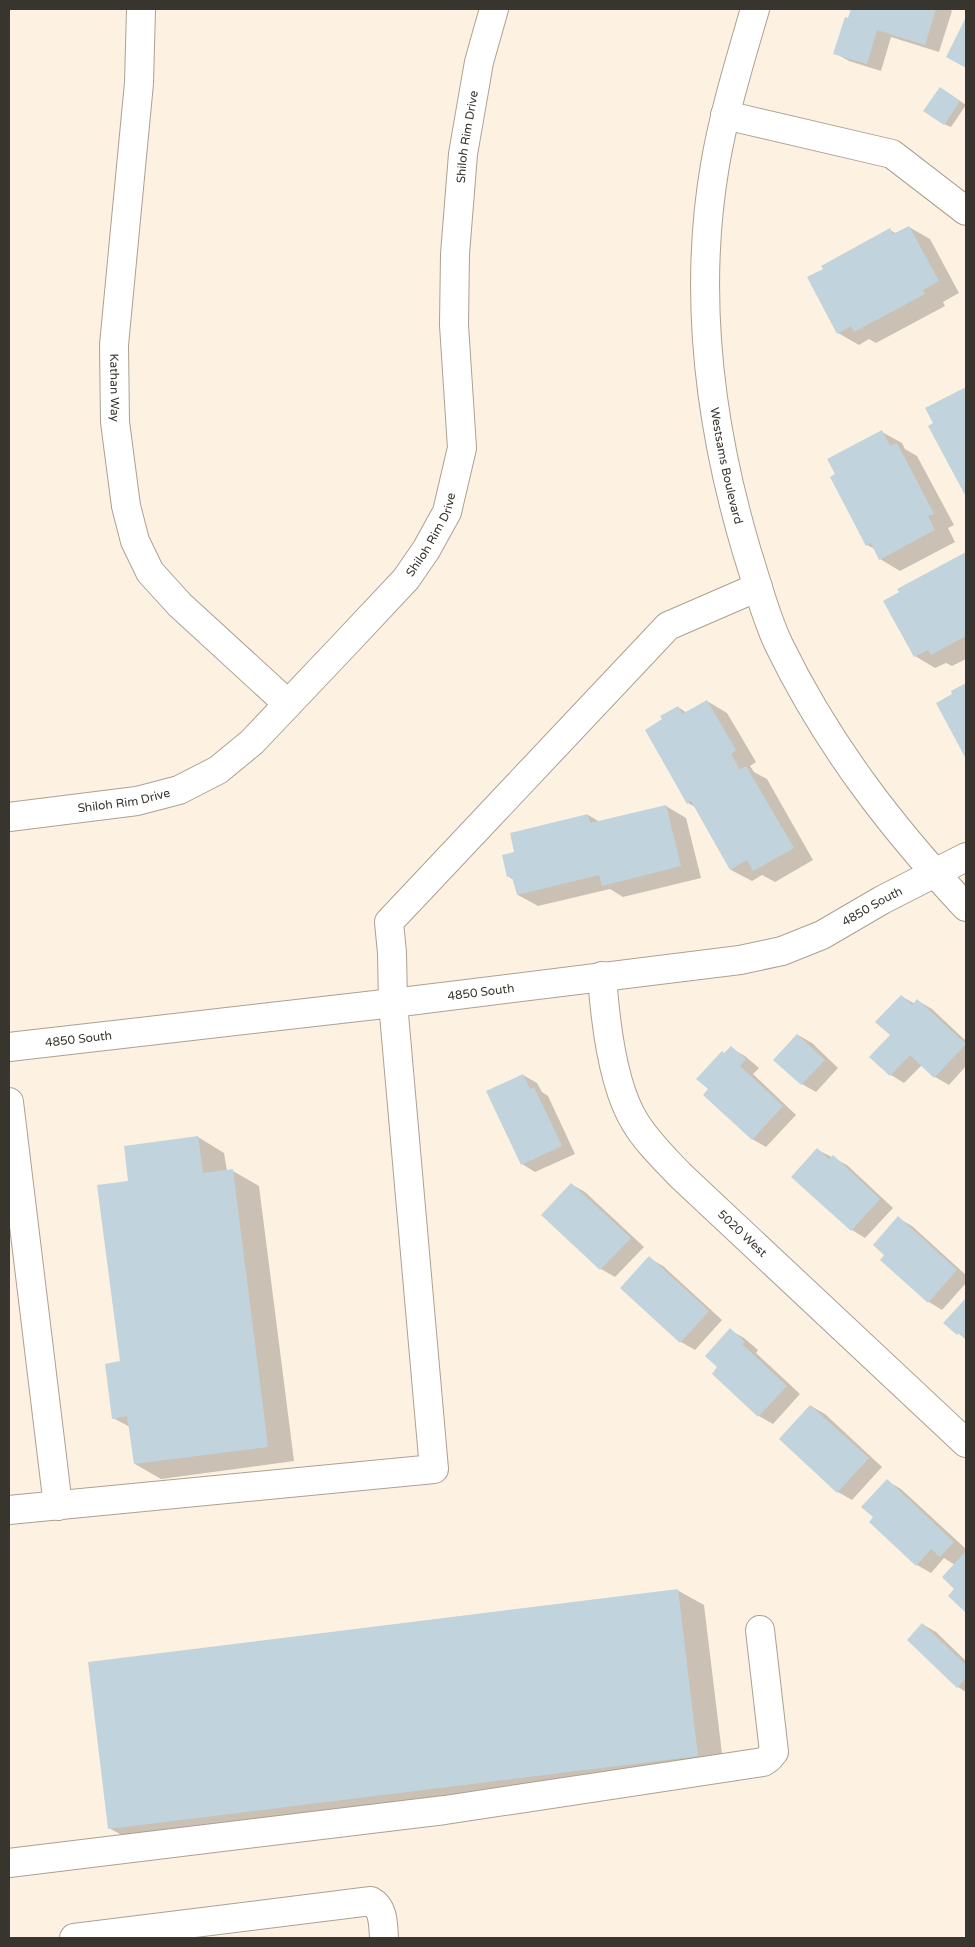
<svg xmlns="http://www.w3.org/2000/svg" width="975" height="1947" font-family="'Varela Round',sans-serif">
  <rect width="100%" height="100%" fill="#fdf2e2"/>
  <g fill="#0003">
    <path d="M852,9H948L952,11L939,52L891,37L881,71L849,61L835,53Z"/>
    <path d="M947,92L966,105L951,127L944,124Z"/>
    <path d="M909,227L930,239L959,293L943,302L945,306L876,343L869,339L859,345L838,333L890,230L897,234Z"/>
    <path d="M966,388V495L927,409Z"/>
    <path d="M882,432L902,443L905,449L917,456L954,525L948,528L955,542L900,571L880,559L875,549L867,545L837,475Z"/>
    <path d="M966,553V659L952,666L946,663L935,668L915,656L899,590Z"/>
    <path d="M966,684V756L938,703L954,695L952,692Z"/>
    <path d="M707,701L727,713L756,762L750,766L754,772L767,779L813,860L775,882L762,875L752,881L731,870L695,807L688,803L663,720L678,707L687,713Z"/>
    <path d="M666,806L686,818L701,878L623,897L610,889L538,906L518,895L514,880L509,877L516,853L588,815L600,822Z"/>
    <path d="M901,996L915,1004L918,1001L932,1009L966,1041V1066L949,1085L935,1077L922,1065L904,1083L891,1075V1035Z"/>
    <path d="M798,1035L812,1043L838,1068L816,1092L802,1084L775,1059Z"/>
    <path d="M731,1048L745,1056L759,1068L753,1074L796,1115L766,1147L752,1139L710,1089L725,1054Z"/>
    <path d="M523,1075L537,1083L542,1092L548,1096L575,1154L535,1172L522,1164Z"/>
    <path d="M198,1137L224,1153L227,1171H233L259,1186L294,1461L161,1479L135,1464L130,1427L113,1418L121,1362L130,1182Z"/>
    <path d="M818,1150L847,1165L893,1208L865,1238L852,1230L793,1177Z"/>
    <path d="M571,1184L585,1192L644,1247L615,1277L601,1269L543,1215Z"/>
    <path d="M898,1218L912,1226L966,1275V1283L942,1310L929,1302L886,1255Z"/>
    <path d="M649,1258L663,1266L722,1320L695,1350L681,1342L622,1288Z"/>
    <path d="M966,1300V1339L945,1323Z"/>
    <path d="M730,1330L744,1338L758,1350L756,1353L800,1394L773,1424L759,1416L713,1374L719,1367Z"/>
    <path d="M811,1406L825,1414L882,1467L852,1500L838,1492L780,1439Z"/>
    <path d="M887,1481L901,1489L966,1549V1612L950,1596L956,1589L955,1565L944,1558L931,1573L917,1565L871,1522L875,1517Z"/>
    <path d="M677,1590L704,1605L724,1770L136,1843L109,1828Z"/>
    <path d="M922,1624L936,1632L966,1661V1692L958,1687Z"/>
  </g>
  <g fill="#c1d4dd">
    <path d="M851,9H936L925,45L877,30L867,64L833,54L845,17L848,18Z"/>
    <path d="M966,17V68L946,57Z"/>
    <path d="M940,87L960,101L944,125L923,111Z"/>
    <path d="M909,226L939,281L923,290L925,294L854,332L851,326L837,334L807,277L823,269L821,266L890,228L893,234Z"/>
    <path d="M966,387V494L965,495L928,426L933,423L925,408Z"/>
    <path d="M882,430L890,446L897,443L934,514L928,516L935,530L879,560L871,543L866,546L830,477L835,474L827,459Z"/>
    <path d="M966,552V636L931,655L928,650L914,657L883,601L899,592L897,589Z"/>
    <path d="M966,683V759L936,703L952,694L951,691Z"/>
    <path d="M707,700L736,750L731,754L740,770L746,766L794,848L753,871L747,860L730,870L691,801L687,804L645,730L662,719L660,716L678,706L682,714Z"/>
    <path d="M666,805L681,866L602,886L599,875L517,895L512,877H507L502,855L514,852L510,833L588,814L590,823Z"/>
    <path d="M901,995L912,1005L917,999L966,1044L934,1078L910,1055L890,1076L869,1057L890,1035L875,1022Z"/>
    <path d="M797,1034L825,1060L801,1085L773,1060Z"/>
    <path d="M731,1046L746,1059L740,1066L783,1106L752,1140L703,1095L708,1089L696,1079L722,1051L724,1053Z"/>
    <path d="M523,1074L530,1089L534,1087L562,1146L521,1165L486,1091Z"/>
    <path d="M198,1136L203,1173L233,1169L268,1447L134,1464L127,1416L112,1419L105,1364L120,1361L97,1185L128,1181L124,1146Z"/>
    <path d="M817,1148L829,1159L833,1155L880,1199L851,1231L791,1177Z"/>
    <path d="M571,1183L631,1238L600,1270L541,1215Z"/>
    <path d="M898,1216L957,1270L928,1303L880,1260L884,1255L873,1245Z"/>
    <path d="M649,1256L709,1311L680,1343L620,1288Z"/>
    <path d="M966,1298V1340L959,1333L957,1335L943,1323Z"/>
    <path d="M730,1328L745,1342L742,1344L787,1386L758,1417L712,1374L717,1367L705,1356Z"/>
    <path d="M810,1405L869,1458L837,1493L779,1439Z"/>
    <path d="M887,1479L954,1542L940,1557L931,1549L916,1566L869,1522L873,1517L861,1507Z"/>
    <path d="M966,1551V1613L948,1596L954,1589L942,1577Z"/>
    <path d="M678,1589L698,1756L108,1829L88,1662Z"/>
    <path d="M922,1623L966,1665V1678L957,1688L907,1640Z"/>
  </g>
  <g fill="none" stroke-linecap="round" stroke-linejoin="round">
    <g stroke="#aba192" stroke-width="30">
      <g id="minor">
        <path id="s1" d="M141,9L139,83L114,345L115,422L126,506L135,541L150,572L180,605L288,704"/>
        <path id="s2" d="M755,9C740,61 724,112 715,165C693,294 710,428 747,552C757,583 765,616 779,645C827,744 891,827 966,907"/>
        <path d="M725,115L892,154L966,211"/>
        <path id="s3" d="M9,817L137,801L179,790L218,770L252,742L345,644L406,579L426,550L447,512L462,448L454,325L455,254L463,154L479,62L494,9"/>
        <path id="s4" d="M602,976C605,1019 612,1085 635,1122C647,1142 664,1158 680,1175L966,1443"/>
        <path id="s5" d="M9,1047L393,1003L740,960L782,951L822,935L882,900L966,857"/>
        <path d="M9,1102L58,1506"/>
        <path d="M9,1510L434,1469L393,1003L392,953L389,922L668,626L758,587"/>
        <path d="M9,1863L445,1810L763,1762L769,1758L774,1752L760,1630"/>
        <path d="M74,1938L371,1901C384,1908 383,1925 384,1938"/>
      </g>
    </g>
    <use href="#minor" stroke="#fff" stroke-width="28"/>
  </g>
  <g text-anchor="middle" stroke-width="4" stroke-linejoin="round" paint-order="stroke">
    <g font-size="12" fill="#38342e" stroke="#fdf2e2">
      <text dy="4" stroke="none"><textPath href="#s3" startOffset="941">Shiloh Rim Drive</textPath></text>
      <text dy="4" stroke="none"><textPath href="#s1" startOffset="380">Kathan Way</textPath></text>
      <text dy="4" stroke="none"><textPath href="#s2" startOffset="464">Westsams Boulevard</textPath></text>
      <text dy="4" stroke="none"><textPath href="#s3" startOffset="536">Shiloh Rim Drive</textPath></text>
      <text dy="4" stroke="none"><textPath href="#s3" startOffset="116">Shiloh Rim Drive</textPath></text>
      <text dy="4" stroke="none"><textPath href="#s5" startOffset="880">4850 South</textPath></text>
      <text dy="4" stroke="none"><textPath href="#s5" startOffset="475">4850 South</textPath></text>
      <text dy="4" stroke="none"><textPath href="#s5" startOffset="70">4850 South</textPath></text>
      <text dy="4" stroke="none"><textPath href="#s4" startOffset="306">5020 West</textPath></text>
    </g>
  </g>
  <rect width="975" height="1947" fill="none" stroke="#38342e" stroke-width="20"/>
</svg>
